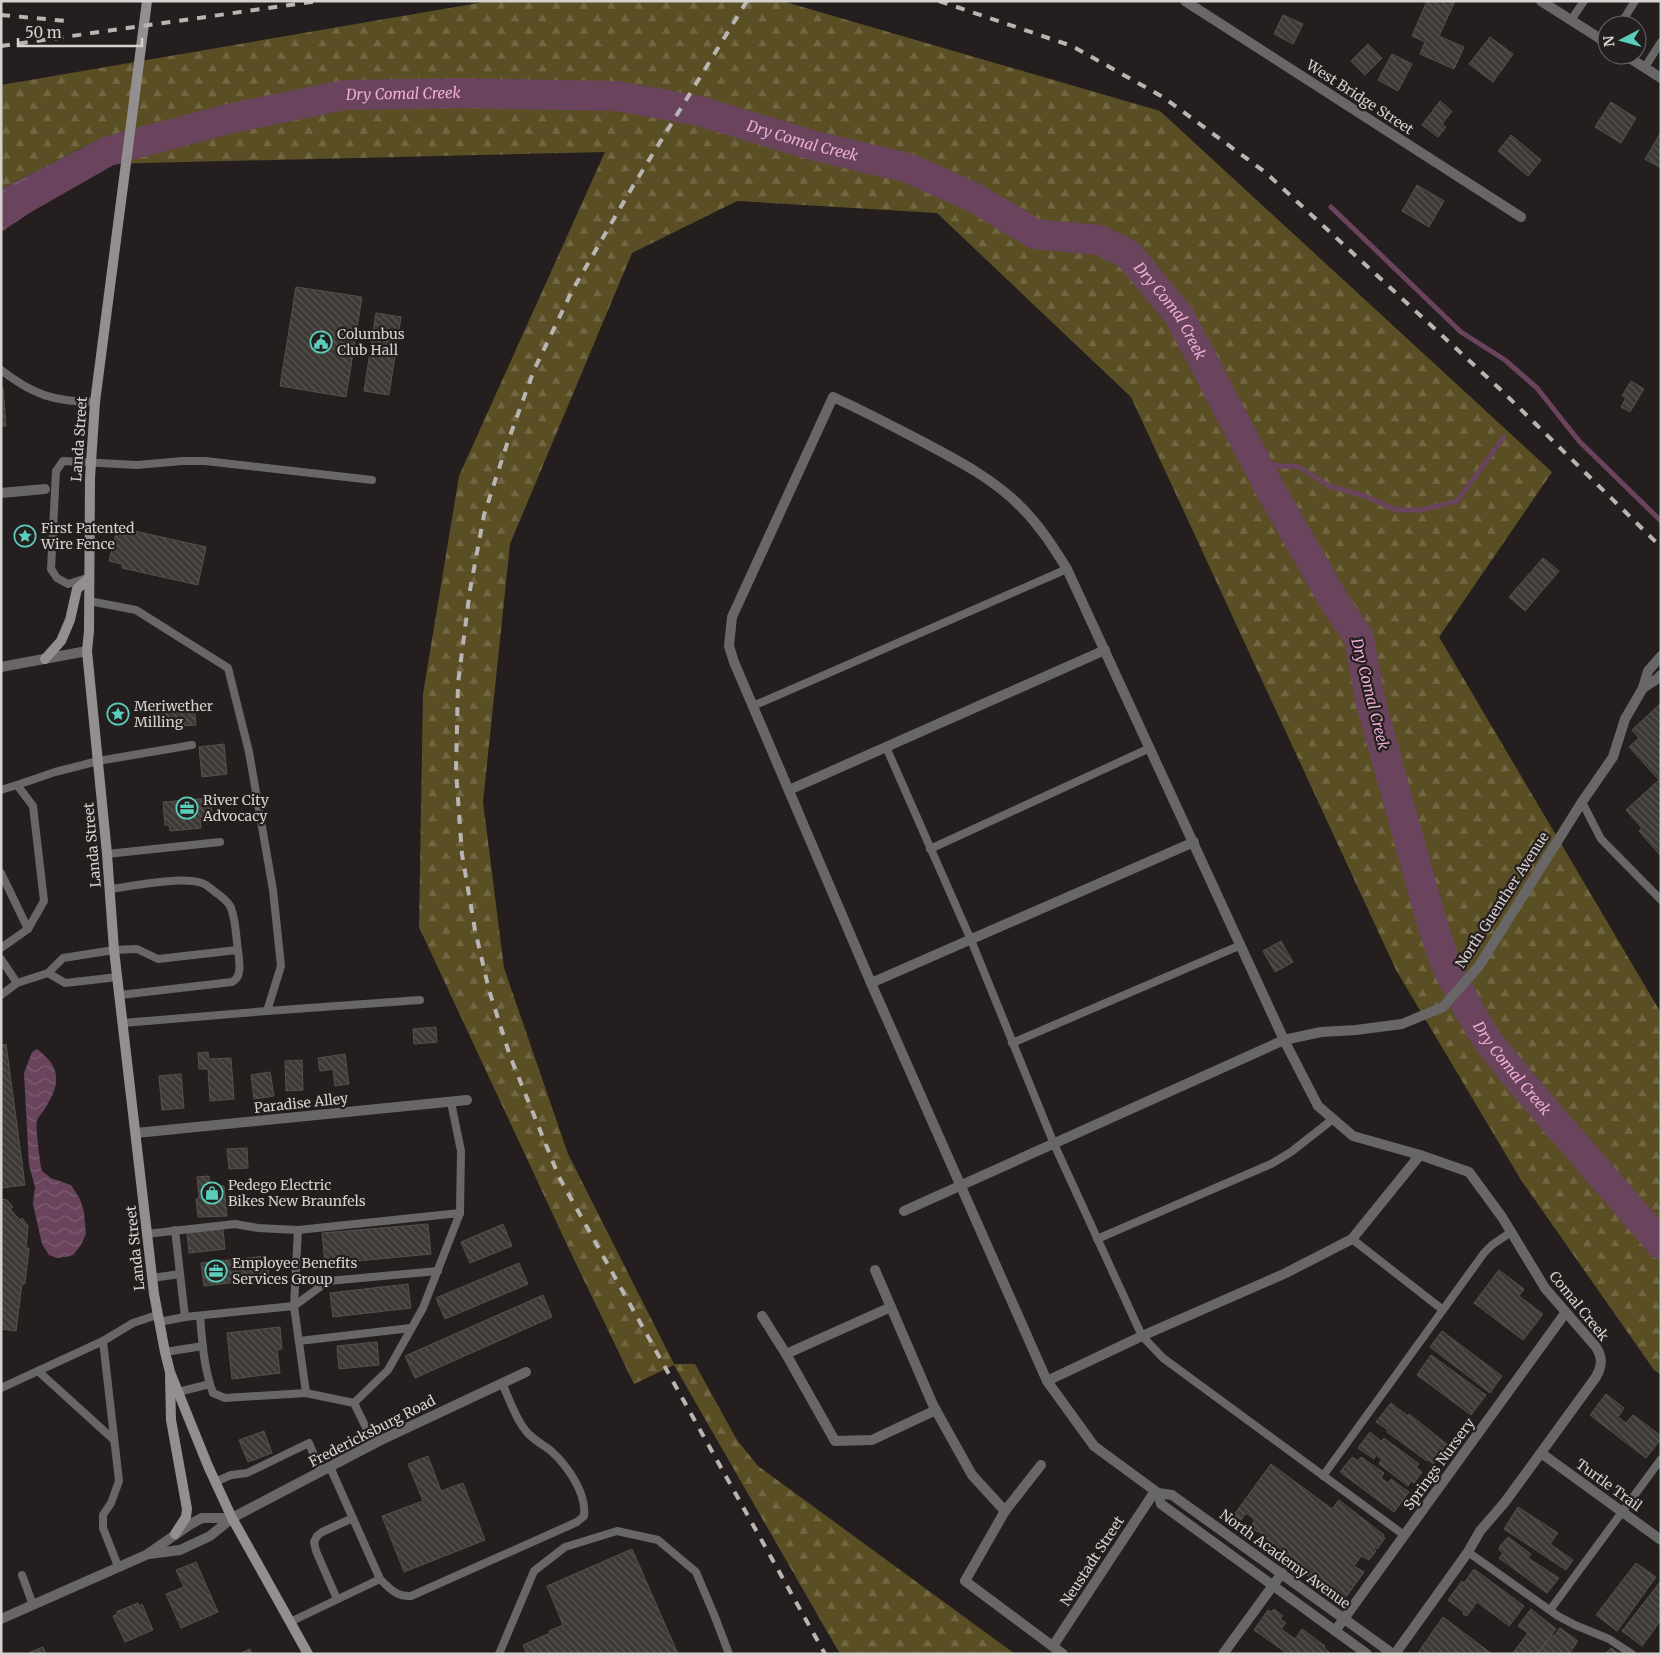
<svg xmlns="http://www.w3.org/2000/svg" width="1662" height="1655" font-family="Merriweather,serif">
  <defs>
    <pattern id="forest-firs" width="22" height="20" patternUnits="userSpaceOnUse" patternTransform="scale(1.25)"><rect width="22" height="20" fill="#5a4f24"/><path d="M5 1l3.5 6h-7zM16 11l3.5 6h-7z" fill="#716743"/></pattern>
    <pattern id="water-waves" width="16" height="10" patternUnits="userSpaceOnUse" patternTransform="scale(1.25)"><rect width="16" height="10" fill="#6a445d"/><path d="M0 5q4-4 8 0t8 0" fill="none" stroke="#7e5e73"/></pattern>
    <pattern id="building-back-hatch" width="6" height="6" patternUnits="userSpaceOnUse" patternTransform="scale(1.25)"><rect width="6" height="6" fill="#3d3a36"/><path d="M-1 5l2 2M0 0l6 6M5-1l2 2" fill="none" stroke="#585652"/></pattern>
  </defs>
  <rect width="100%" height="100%" fill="#241f1e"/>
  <path fill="url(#forest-firs)" d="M490,1H782L1160,111L1552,472L1439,637L1661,1013V1375L1654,1370L1521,1180L1396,970L1131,397L937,213L737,201L632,253L510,544L483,802L504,968L568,1154L674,1364H695L737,1440L758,1466L1015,1654H840L674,1365L634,1384L569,1249L419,927L423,694L459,476L605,152L103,164L100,139L1,189V85Z"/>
  <g fill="url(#water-waves)">
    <path d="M100,139L103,164L1,232V189Z"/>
    <path d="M37,1049C61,1067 61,1083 46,1107C44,1111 39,1116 37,1120C35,1128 40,1158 41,1168L43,1172L51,1178L71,1185L80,1199L84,1212L86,1234L81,1245L73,1255L66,1257L57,1258L49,1255L42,1244L33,1204L35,1187L29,1165L24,1073L32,1052Z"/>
  </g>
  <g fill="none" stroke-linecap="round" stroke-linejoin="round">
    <g stroke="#6a445d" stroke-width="5">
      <path d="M1331,207L1461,332L1505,360L1537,388L1579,441L1661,521"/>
      <path d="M1257,464L1299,467L1329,486L1365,496L1396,510H1421L1457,501L1504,437"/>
    </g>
    <path stroke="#6a445d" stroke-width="30" id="s1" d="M1,212L108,151L232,118L344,95L460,93L617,96L699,111L815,146L908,168L975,198L1035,234L1099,240L1128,254L1179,315L1270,489L1336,604L1359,638L1370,700L1432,923L1446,965L1470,1012L1490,1044L1521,1082L1661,1244"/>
  </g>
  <g fill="url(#building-back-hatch)" stroke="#54514d">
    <path d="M1427,1H1455L1439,36L1464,47L1454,69L1420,54L1425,42L1412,36Z"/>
    <path d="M1283,15L1303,24L1293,44L1274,34Z"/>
    <path d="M1490,37L1513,54L1493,82L1469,64Z"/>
    <path d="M1368,44L1382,58L1365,75L1351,61Z"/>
    <path d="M1392,54L1412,64L1398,91L1378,80Z"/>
    <path d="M1440,101L1452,111L1442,124L1446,127L1438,137L1422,125Z"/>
    <path d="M1611,102L1636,118L1621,143L1595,127Z"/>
    <path d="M1661,132V168L1645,159Z"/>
    <path d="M1511,135L1541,160L1528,176L1498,151Z"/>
    <path d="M1417,185L1444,201L1429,227L1402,211Z"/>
    <path d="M296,287L362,297L346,397L280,386Z"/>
    <path d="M376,313L401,317L389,395L364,391Z"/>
    <path d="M1631,381L1644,389L1630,412L1621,407L1626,398L1622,396Z"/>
    <path d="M1,388H3L6,426H1Z"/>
    <path d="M130,530L206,547L198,585L122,568V564L109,561L116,533L128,536Z"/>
    <path d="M1543,558L1559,571L1525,611L1509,597Z"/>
    <path d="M1661,703V852L1659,854L1639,831L1642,828L1626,810L1659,780L1629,747L1639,738L1632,730Z"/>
    <path d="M194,705L196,725L155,728L154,708Z"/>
    <path d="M224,744L227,774L202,777L199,747Z"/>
    <path d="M210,798L212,816L200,817L201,828L170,831L169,825H165L163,802Z"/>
    <path d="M1281,941L1293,962L1275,972L1263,951Z"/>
    <path d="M436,1027L437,1042L414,1044L413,1029Z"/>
    <path d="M6,1044L25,1185L1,1188V1045Z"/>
    <path d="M208,1052L209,1059L231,1058L234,1099L210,1101L208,1069H199L198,1053Z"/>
    <path d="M345,1054L349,1084L335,1086L333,1069L320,1071L318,1058Z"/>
    <path d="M302,1060L303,1090L286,1091L285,1061Z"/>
    <path d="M270,1072L274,1096L254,1099L251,1075Z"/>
    <path d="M181,1074L184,1108L162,1110L159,1076Z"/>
    <path d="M247,1148L248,1168L229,1169L227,1149Z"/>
    <path d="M209,1176L210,1187L224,1186L227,1216L198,1217L196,1199L199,1198L197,1177Z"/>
    <path d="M1,1199L7,1200L13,1207L10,1209L20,1220L22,1218L28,1226L26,1248H29L25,1284H22L16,1331L1,1329Z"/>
    <path d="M428,1224L431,1254L325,1264L322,1233Z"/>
    <path d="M503,1224L512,1246L470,1263L461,1242Z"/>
    <path d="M223,1229L225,1249L189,1253L187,1233Z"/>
    <path d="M266,1256L269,1278L204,1286L201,1263Z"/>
    <path d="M519,1263L528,1284L445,1319L436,1298Z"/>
    <path d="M1499,1270L1524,1289L1519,1296L1543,1314L1523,1340L1474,1303Z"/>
    <path d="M408,1284L411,1308L333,1317L330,1293Z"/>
    <path d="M543,1295L552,1317L415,1378L405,1356Z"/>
    <path d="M280,1327L282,1349L277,1350L280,1373L232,1379L227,1333Z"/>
    <path d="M1442,1331L1502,1376L1490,1393L1430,1347Z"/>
    <path d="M377,1342L379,1365L339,1369L337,1346Z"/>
    <path d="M1431,1355L1486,1395L1471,1415L1417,1375Z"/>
    <path d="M1606,1394L1624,1408L1618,1417L1626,1423L1633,1415L1661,1436V1439L1646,1458L1590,1415Z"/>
    <path d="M1391,1403L1408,1416L1409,1414L1448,1445L1434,1464L1428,1460L1427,1461L1387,1432L1388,1430L1376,1422Z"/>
    <path d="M264,1431L272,1453L248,1462L239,1440Z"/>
    <path d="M1370,1432L1381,1441L1384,1438L1419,1464L1416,1467L1422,1472L1414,1483L1411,1481L1408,1486L1379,1464L1382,1459L1376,1455L1374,1459L1358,1448Z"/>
    <path d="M428,1456L441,1491L463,1483L485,1540L404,1572L382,1516L423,1501L408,1464Z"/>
    <path d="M1352,1457L1358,1461L1361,1457L1384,1473L1381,1478L1388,1483L1391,1479L1409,1492L1394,1512L1340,1472Z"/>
    <path d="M1271,1464L1332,1509L1339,1500L1384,1535L1383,1537L1385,1538L1377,1549L1375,1547L1374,1549L1376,1551L1369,1560L1361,1556L1354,1566L1364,1572L1346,1597L1339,1598L1293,1565L1296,1560L1288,1554L1287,1556L1273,1542L1272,1544L1258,1531L1257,1532L1250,1527L1255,1520L1246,1513L1241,1520L1234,1515Z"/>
    <path d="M1518,1507L1558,1533L1550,1544L1573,1560L1566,1570L1504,1529Z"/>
    <path d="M1508,1537L1531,1554L1528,1558L1559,1578L1547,1593L1499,1558L1503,1553L1499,1550L1500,1546Z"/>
    <path d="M632,1549L678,1654H527L523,1645L550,1633L549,1631L563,1625L547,1586Z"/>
    <path d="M196,1562L218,1612L181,1628L166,1594L184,1587L176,1570Z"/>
    <path d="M1636,1563L1656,1577L1617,1631L1596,1615Z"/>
    <path d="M1474,1569L1524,1606L1509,1626L1477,1602L1467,1616L1463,1614L1464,1612L1448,1600L1462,1581L1464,1583Z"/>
    <path d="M1660,1582L1661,1620L1642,1646L1622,1631Z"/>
    <path d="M138,1603L139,1606L142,1604L153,1630L125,1642L113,1616L118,1614L116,1612Z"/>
    <path d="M1274,1609L1283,1616L1280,1619L1286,1623L1281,1629L1295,1639L1302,1629L1325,1646L1324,1648L1329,1652L1327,1654H1288L1254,1630L1268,1610L1271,1612Z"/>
    <path d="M1531,1609L1556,1629L1537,1654H1512L1528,1633L1518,1626Z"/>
    <path d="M1443,1617L1492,1654H1417Z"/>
    <path d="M1560,1628L1578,1641L1569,1654H1538L1552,1635L1554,1636Z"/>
    <path d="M43,1647L46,1654H26Z"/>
    <path d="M1611,1648L1619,1654H1605Z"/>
    <path d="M250,1649L252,1654H239Z"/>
  </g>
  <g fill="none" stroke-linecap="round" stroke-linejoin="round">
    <g stroke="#696667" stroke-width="8">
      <path d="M1571,20L1584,1"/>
      <path d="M1620,25L1635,1"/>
      <path d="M1645,67L1661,42"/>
      <path d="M1,370C33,395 55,402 95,402"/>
      <path d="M87,578L68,584L57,578L51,569L56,471L63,461L137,465L183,461H205L372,480"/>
      <path d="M89,601L136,610L228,668L249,752L273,890L281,966L267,1011L123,1023"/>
      <path d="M753,706L1067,569"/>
      <path d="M886,747L971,940L1054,1144L1142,1336L1163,1358L1404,1535"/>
      <path d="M17,785L55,772L98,761L192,745"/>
      <path d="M1,790L17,785L33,806L44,901L28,929L1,948"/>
      <path d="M1582,802L1601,839L1661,900"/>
      <path d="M930,849L1150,748"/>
      <path d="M107,854L220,842"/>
      <path d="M1,873L28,929"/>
      <path d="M110,889C134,886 180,876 202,883C208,885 213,891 218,894C223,898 229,902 231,908C236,921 236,937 238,950C239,960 243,977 232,982L120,995"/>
      <path d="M1,959L17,983"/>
      <path d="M48,973L65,983L118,977"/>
      <path d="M1,995L17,983L48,973L63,958L114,950L137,949L158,959L237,950"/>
      <path d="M267,1011L420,1000"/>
      <path d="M1012,1043L1241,945"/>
      <path d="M175,1230L185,1317"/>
      <path d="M146,1234L235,1224L258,1228L298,1230L460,1213"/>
      <path d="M1097,1239L1271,1164L1291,1152L1333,1119"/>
      <path d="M1352,1239L1443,1310"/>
      <path d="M152,1278L180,1274"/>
      <path d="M294,1306L328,1281L438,1271"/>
      <path d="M294,1306L298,1230"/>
      <path d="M200,1316C202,1341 204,1369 213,1393L225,1398L306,1393L354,1403L374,1444"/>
      <path d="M159,1322L185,1317L294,1306L306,1393"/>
      <path d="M299,1341L411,1328"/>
      <path d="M165,1352L203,1346"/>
      <path d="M38,1371L114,1440"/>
      <path d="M1,1388L103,1341"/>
      <path d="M174,1393L210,1384"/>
      <path d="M354,1403L388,1370L423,1308L460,1213L461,1151L451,1102"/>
      <path d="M330,1467L380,1579C390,1589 397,1597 411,1596L577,1522L584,1516C587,1493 567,1465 550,1450C542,1444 532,1439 526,1431C515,1418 509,1398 502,1383"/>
      <path d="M1323,1476L1484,1253L1492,1245L1511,1232"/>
      <path d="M215,1482L231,1475L247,1473L309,1443L321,1472"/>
      <path d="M1468,1552L1558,1616L1575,1625L1609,1639L1632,1654"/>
      <path d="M118,1566L103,1528V1515L111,1503L119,1481L103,1341L133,1323L157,1315"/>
      <path d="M22,1575L33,1605"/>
      <path d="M337,1599L316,1551L314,1542L317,1536L322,1532L353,1518"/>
      <path d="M1550,1610L1661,1459"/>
      <path d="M290,1622L380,1579"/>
      <path d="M499,1654L534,1571L565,1547L617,1531L658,1540L696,1572L715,1617L729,1654"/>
    </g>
    <path stroke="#696667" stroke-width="10" d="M1,493L45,489"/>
    <g stroke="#696667" stroke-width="10">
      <path d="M1185,1L1521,217"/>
      <path d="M1541,1L1607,43"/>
      <path d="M1625,55L1661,78"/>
      <path d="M1643,688L1657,679L1661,675"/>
      <path d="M789,790L1105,650"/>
      <path d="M871,983L1194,842"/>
      <path d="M136,1133L467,1100"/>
      <path d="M904,1211L1284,1040L1321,1032L1356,1030L1402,1024L1443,1007L1479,966L1582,802L1613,757L1625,719L1643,688L1648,671L1661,656"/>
      <path d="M875,1270L933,1405L972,1475L1005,1511L965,1581L1063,1654"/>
      <path d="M891,1307L786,1354L835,1441L872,1440L936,1410"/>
      <path d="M762,1316L786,1354"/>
      <path d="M1047,1381L1142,1336L1286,1273L1352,1239L1420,1155"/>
      <path d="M1541,1453L1661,1540"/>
      <path d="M1158,1493L1161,1504L1367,1654"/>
      <path d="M1005,1511L1041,1465"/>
      <path d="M232,1518L379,1441L526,1372"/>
      <path d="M1335,1631L1566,1312"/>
      <path d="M1053,1646L1155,1491"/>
      <path d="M1223,1654L1282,1573"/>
      <path d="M1393,1654L1172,1495L1158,1493L1094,1446L1047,1381L871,983L734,662L729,646L732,617L833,397C864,411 894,427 925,443C959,461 995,480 1022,508C1040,526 1054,548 1067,569L1284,1040L1318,1106L1353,1136L1420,1155L1469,1172L1502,1217L1545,1288L1596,1347C1603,1358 1602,1366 1596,1377L1505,1502L1480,1531L1468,1552L1395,1654"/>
    </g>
    <g stroke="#696667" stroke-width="10">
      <path d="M1,667L87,651"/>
      <path d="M149,1554L180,1550L210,1536L232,1518"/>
      <path d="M1,1619L146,1555L191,1524L202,1518H232"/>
    </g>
    <g stroke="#938e8f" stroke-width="10">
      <path d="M147,1L95,402L90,478L89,631L87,651L107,854L114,950L154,1294L165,1352L170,1372L208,1466L232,1518L308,1654"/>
      <path d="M45,659L61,641L70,620L77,589L89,578"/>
      <path d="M170,1376L171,1420L187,1509L186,1517L175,1534"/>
    </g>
    <g stroke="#b8b5b3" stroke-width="4" stroke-dasharray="9 9" stroke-linecap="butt">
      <path d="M747,1L633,186L572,291L534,370L507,444L484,515L470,590L458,683L456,771L462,854L475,930L489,990L510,1056L559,1177L825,1654"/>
      <path d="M939,1L1072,46L1163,97L1265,172L1501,390L1661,547"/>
      <path d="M1,15L67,21"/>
      <path d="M1,46L318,1"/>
    </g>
  </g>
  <defs>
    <g id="civic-ring" transform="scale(1.125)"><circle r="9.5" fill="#241f1e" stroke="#5acebd" stroke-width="1.5"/><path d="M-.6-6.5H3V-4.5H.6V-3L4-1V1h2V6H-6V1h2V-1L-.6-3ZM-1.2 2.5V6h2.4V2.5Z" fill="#5acebd"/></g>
    <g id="sight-ring" transform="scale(1.125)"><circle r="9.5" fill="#241f1e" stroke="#5acebd" stroke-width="1.5"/><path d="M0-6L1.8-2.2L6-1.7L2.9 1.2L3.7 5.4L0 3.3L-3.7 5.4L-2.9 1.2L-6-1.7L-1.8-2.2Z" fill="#5acebd"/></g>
    <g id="office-ring" transform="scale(1.125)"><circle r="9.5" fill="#241f1e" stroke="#5acebd" stroke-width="1.5"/><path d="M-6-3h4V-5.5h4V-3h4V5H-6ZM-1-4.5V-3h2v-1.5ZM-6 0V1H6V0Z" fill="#5acebd"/></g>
    <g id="shop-ring" transform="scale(1.125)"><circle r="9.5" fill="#241f1e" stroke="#5acebd" stroke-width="1.5"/><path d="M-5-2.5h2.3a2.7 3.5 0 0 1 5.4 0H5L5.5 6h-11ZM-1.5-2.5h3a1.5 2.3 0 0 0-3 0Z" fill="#5acebd"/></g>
  </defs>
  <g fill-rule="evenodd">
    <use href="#civic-ring" x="321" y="342"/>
    <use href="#sight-ring" x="25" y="536"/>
    <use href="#sight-ring" x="118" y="714"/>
    <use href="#office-ring" x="187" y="808"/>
    <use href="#shop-ring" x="212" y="1193"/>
    <use href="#office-ring" x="216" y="1271"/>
  </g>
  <g text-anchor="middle" stroke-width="4.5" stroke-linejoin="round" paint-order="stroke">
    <g font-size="14" fill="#d5d2d0" stroke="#241f1e">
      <text transform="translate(1360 97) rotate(33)" y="5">West Bridge Street</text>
      <text transform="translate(79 439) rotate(-86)" y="5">Landa Street</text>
      <text transform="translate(92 845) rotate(-95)" y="5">Landa Street</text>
      <text transform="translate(1502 900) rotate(-57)" y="5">North Guenther Avenue</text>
      <text transform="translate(301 1103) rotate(-6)" y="5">Paradise Alley</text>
      <text transform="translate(135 1248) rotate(-96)" y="5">Landa Street</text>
      <text transform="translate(1579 1306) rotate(51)" y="5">Comal Creek</text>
      <text transform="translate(372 1431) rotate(-27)" y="5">Fredericksburg Road</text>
      <text transform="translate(1439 1464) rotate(-54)" y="5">Springs Nursery</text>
      <text transform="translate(1609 1485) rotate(36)" y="5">Turtle Trail</text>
      <text transform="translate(1285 1559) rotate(36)" y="5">North Academy Avenue</text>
      <text transform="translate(1092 1561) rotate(-57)" y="5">Neustadt Street</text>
    </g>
    <g font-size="14" fill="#d5d2d0" stroke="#241f1e" text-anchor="start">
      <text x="337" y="339">Columbus<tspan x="337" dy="16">Club Hall</tspan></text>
      <text x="41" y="533">First Patented<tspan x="41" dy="16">Wire Fence</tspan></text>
      <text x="134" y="711">Meriwether<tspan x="134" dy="16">Milling</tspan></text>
      <text x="203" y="805">River City<tspan x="203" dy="16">Advocacy</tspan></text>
      <text x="228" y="1190">Pedego Electric<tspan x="228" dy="16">Bikes New Braunfels</tspan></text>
      <text x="232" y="1268">Employee Benefits<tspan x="232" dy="16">Services Group</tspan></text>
    </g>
    <g font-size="15" font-style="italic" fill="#efadd7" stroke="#241f1e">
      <text dy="5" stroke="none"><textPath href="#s1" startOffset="425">Dry Comal Creek</textPath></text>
      <text dy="5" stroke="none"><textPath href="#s1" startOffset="830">Dry Comal Creek</textPath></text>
      <text dy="5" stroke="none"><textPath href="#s1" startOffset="1250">Dry Comal Creek</textPath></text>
      <text transform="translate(1370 694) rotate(76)" y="5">Dry Comal Creek</text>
      <text dy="5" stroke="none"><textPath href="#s1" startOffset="2090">Dry Comal Creek</textPath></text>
    </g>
  </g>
  <rect width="1662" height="1655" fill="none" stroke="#d5d2d0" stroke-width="5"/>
  <g transform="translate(1622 40) rotate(264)"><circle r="24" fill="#241f1e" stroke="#6b6765"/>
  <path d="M0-4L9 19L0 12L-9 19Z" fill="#5acebd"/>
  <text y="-8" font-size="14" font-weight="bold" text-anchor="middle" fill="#d5d2d0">N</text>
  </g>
  <path d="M18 38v8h124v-8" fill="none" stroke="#d5d2d0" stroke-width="2.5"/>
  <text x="25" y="38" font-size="15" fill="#d5d2d0" stroke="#241f1e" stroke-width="4" paint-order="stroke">50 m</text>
</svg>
